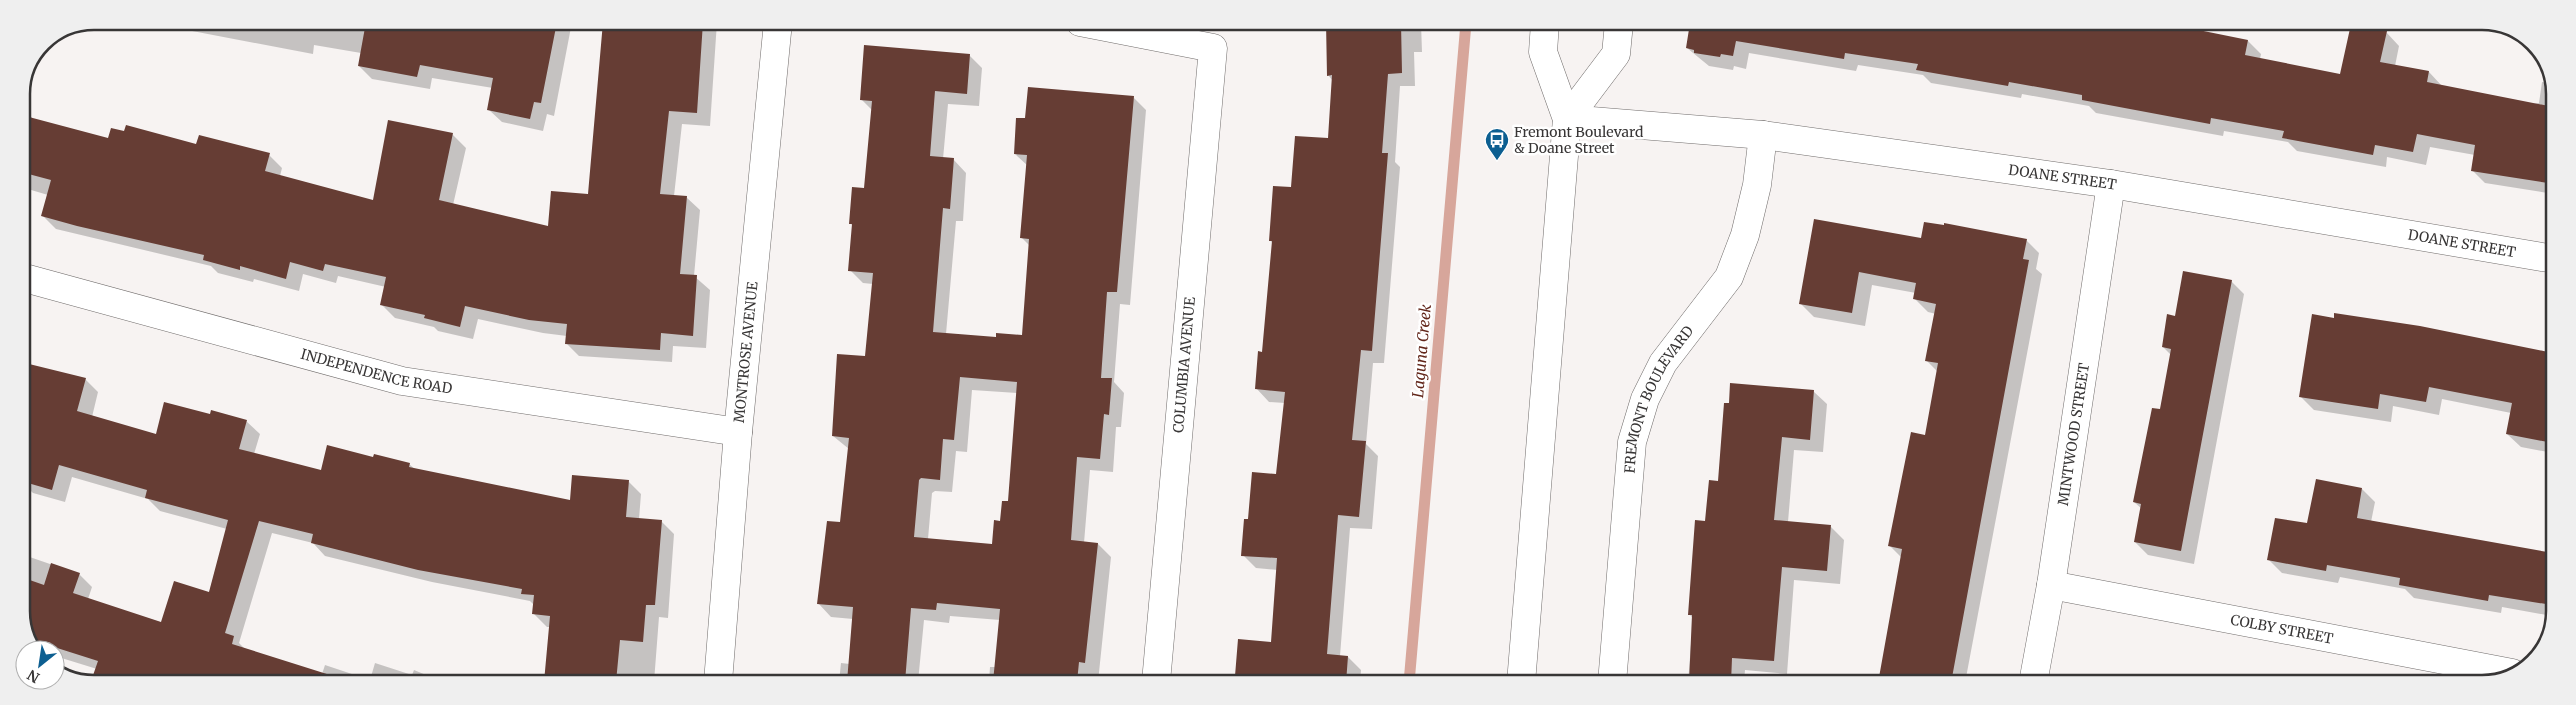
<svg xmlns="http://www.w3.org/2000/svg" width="2576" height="705" font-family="Merriweather,serif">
  <rect width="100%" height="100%" fill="#f7f3f2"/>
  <g fill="#0003" fill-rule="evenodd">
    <path d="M140,21L572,22L554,116L547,114L543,131L502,122L488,109L493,88L432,78L430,89L372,79L359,66L361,53L314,45L313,54Z"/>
    <path d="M604,22H717L710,126L682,124L674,196L686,197L700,210L694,276L710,290L706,348L673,346L672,362L579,356L566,343L567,336L543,333L478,319L473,339L438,331L434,327L395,318L382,305L386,287L338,276L336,283L303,274L299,291L254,279L253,282L218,273L211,266L56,229L43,216L48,195L21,187V107L33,119L109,140L197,146L269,155L282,168L280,176L374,201L452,134L466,148L453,205L549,228L589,196Z"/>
    <path d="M1324,22L1421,23L1422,52H1414L1415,86H1400L1395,162L1400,167L1384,363H1373L1366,444L1378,456L1372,529L1350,528L1340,656L1348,657L1361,670L1360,683L1235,682L1239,640L1272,643L1278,570L1256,568L1243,555L1249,520L1277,476L1285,403L1269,402L1256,388L1263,353L1273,244L1270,240L1292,188L1329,139L1333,81L1328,75L1327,25Z"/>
    <path d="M1692,23H2153L2248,41L2261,54L2260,59L2341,75L2386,32L2399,46L2395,66L2429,72L2442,86L2532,104L2539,103L2542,82L2552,84L2555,89L2554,194L2485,183L2472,170L2475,155L2430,147L2426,165L2387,157L2386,167L2297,151L2288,142L2224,131L2223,136L2096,113L2089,106L2022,94L2021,98L1931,83L1923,75L1858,65L1856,71L1749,53L1746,69L1734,66L1733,70L1709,66L1687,48Z"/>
    <path d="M969,55L982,68L979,106L948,104L943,159H953L966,173L963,221H956L946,334L997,338L1024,337L1030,246L1021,237L1028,166L1015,154L1026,120L1133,97L1146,110L1130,305L1120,304L1114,382L1124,393L1121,427H1116L1113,472L1090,470L1084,543L1098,544L1111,557L1098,682H989L990,667H996L1000,620L950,616L949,623L924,620L918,682H839L841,663L850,664L853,619L831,617L818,603L841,523L849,449L833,436L866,358L873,284L863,283L850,270L853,226L851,224L865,189L872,110L861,99ZM972,390L1017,393L1009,503L993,545L928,539L932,493L935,491L952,492L956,451L967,452Z"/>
    <path d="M1815,220L1922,239L2026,240L2039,253L2036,269L2042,274L1965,683H1879L1902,558L1889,545L1926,436L1938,372L1926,360L1936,314L1928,312L1915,299L1916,293L1872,285L1865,326L1814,317L1801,304Z"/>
    <path d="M2231,281L2244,294L2194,564L2148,555L2135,542L2142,509L2134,502L2160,411L2171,355L2163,347L2176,317Z"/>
    <path d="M2335,319L2419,328L2553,354V453L2521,447L2507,434L2511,413L2442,399L2439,415L2393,406L2391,422L2314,410L2301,397Z"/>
    <path d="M85,379L98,392L92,417L157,435L211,415L246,421L260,434L254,454L322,471L374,458L409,464L416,470L572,502L628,481L641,494L639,519L661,521L674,534L668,618L659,617L654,682H545L550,627H547L534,614V605L530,601L432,582L325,556L313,543L272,533L239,643L246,650L322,674L325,665L370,680L375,663L412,675L414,670L443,682L93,681L97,669L55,656V650L35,649L21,616V554L79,574L92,587L88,599L162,623L209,593L227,529L160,511L148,499L72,477L65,502L33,493L21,481V474Z"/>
    <path d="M1813,391L1827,404L1823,452L1794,450L1788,522L1831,527L1844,540L1840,584L1794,580L1787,674L1745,670L1744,683H1688L1693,618L1690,615L1706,523L1719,482Z"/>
    <path d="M2362,489L2375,502L2371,522L2552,554L2553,550L2552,616L2502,607L2501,613L2414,598L2405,589L2340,577L2338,583L2282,573L2269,560L2308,525Z"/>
  </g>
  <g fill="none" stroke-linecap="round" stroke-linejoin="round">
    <path stroke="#d7a69b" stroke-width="11" d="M1409,683L1466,23"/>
  </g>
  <g fill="#663d34" fill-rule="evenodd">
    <path d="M366,22H557L541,103L534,102L530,119L487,110L493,78L420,65L417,77L358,66Z"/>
    <path d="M603,22H703L697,113L669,111L660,194L687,196L680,274L697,275L693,336L661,333L660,350L565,344L567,324L529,320L465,306L460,327L424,318L425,315L380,305L386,277L325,264L323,271L290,262L286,279L240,266V270L203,260L204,255L77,226L41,216L51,180L21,172V148L29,117L108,138L111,128L124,131L126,125L196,144L199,135L270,153L265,171L373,200L388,120L453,133L439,200L548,226L551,191L588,194Z"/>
    <path d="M1326,22L1401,23L1402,73L1388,74L1382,153H1388L1372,351L1361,350L1352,440L1366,441L1359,517L1338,515L1327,654L1348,656L1346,683H1306L1235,676L1238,639L1271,642L1277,558L1241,556L1244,519H1248L1252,472L1276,474L1285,392L1255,389L1258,351L1262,352L1272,241H1269L1273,186L1291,187L1295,136L1328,138L1332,75L1327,76Z"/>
    <path d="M1690,23H2164L2248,40L2245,55L2340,74L2351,24L2387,31L2380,62L2429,71L2427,82L2554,107V184L2471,171L2475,145L2417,134L2413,152L2375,145L2373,155L2282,138L2284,131L2211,118L2210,124L2082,100V95L2009,82L2008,86L1916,70L1918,64L1845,53L1844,59L1736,41L1733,56L1721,54L1720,57L1694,53V50L1686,48Z"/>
    <path d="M864,45L970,54L967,94L935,91L930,156L954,158L950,209L943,208L933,332L996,337V333L1022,335L1029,239L1020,238L1027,155L1014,154L1016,118H1025L1028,87L1134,96L1117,292H1107L1101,378H1112L1109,415L1104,414L1100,459L1077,457L1071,540L1098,543L1085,663L1079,662L1077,682H993L1000,609L937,603L936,610L911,608L905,682H847L853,607L817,604L827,521L840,522L849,438L832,436L837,354L865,356L873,273L848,271L852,224H849L852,187L864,188L872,101L860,100ZM960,377L1017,382L1008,501H1002L1000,521L994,520L992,544L914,537L919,480L921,478L940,480L943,439L954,440Z"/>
    <path d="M1814,219L1921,238L1924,222L1944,225V223L2027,239L2023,259L2029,260L1951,683H1878L1902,549L1888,546L1911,432L1925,435L1938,363L1925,361L1936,304L1913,299L1916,283L1859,272L1852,313L1799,304Z"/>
    <path d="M2183,271L2232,280L2181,551L2134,542L2141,504L2133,502L2152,408L2160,409L2171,349L2162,347L2167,314L2175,316Z"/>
    <path d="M2334,313L2420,326L2553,353V443L2506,434L2512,403L2429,387L2426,402L2380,394L2378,409L2299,397L2312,314L2334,318Z"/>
    <path d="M21,362L86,378L77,411L156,434L164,402L210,414L211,410L247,420L239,449L321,470L327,445L373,457L374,454L410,463L409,467L570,500L572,475L629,480L626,517L662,520L655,605H646L643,642L620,640L616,682H544L550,616L532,614L534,595L521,594L522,589L418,570L311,543L313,534L259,521L225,633L234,636L232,644L330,675L329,682L91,681L98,661L32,640L21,616V577L44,585L51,563L80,573L73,593L161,622L174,581L209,592L228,520L145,498L147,490L59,465L52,490L21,481Z"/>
    <path d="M1730,383L1814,390L1810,440L1782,437L1774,520L1831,525L1827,571L1782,567L1774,661L1732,658L1731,683H1689L1692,615H1688L1695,520L1705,521L1709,480L1718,481L1724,403H1729Z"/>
    <path d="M2316,479L2362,488L2357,518L2553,553L2552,605L2489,595L2488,601L2399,585L2400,578L2327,565L2326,571L2267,560L2275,518L2307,523Z"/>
  </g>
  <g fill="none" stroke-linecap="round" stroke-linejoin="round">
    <g stroke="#716d6c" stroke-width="29">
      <g id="minor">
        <path d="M1080,22L1213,48L1156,682"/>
        <path id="s1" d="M1567,119L1763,135L2111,184L2554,259"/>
        <path id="s2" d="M21,277L402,381L738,432"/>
        <path id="s3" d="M2051,585L2512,673"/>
        <path id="s4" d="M718,682L738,432L778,22"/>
        <path id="s5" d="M1612,683L1632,442L1645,399L1663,363L1729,277L1745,235L1757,185L1763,135"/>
        <path id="s6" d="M2033,683L2051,585L2111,184"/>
      </g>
    </g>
    <g stroke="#716d6c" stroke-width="29">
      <g id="primary">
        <path d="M1567,119L1616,54L1619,23"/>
        <path d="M1521,683L1567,119L1543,52L1545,23"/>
      </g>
    </g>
    <use href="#minor" stroke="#fff" stroke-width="28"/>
    <use href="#primary" stroke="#fff" stroke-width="28"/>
  </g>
  <defs>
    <g id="bus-pin" transform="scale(1.25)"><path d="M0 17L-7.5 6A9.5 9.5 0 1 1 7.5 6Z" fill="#0d5f91" stroke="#fff"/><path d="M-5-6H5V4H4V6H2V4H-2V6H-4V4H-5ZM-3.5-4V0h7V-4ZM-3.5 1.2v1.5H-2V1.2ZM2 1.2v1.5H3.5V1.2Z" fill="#fff"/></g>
  </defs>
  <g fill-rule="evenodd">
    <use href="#bus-pin" x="1497" y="140"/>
  </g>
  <g text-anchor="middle" stroke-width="5" stroke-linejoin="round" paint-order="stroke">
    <g font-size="14" fill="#383636" stroke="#fff" text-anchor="start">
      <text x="1514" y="137">Fremont Boulevard<tspan x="1514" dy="16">&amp; Doane Street</tspan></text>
    </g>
    <g font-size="14" fill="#383636" stroke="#fff">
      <text dy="5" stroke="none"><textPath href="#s1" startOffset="499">DOANE STREET</textPath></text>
      <text dy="5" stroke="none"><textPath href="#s1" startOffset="904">DOANE STREET</textPath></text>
      <text dy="5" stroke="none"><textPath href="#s4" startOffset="331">MONTROSE AVENUE</textPath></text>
      <text transform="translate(1184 365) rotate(-85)" y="5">COLUMBIA AVENUE</text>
      <text dy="5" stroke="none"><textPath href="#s2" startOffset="368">INDEPENDENCE ROAD</textPath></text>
      <text dy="5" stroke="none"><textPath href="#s5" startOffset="291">FREMONT BOULEVARD</textPath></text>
      <text dy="5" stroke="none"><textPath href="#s6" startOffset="252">MINTWOOD STREET</textPath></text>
      <text dy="5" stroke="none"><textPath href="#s3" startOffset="235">COLBY STREET</textPath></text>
    </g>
    <g font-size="15" font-style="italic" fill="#612519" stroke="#fff">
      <text transform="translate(1422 351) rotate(-85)" y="5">Laguna Creek</text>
    </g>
  </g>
  <path d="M0 0H2576V705H0ZM94 30H2482A64 64 0 0 1 2546 94V611A64 64 0 0 1 2482 675H94A64 64 0 0 1 30 611V94A64 64 0 0 1 94 30Z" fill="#efefef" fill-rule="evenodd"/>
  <path fill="none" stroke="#383636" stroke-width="2.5" d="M94 30H2482A64 64 0 0 1 2546 94V611A64 64 0 0 1 2482 675H94A64 64 0 0 1 30 611V94A64 64 0 0 1 94 30Z"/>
  <g transform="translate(40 665) rotate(210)"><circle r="24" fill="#ffffff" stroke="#afafaf"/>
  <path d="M0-4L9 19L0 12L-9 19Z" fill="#0d5f91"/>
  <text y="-8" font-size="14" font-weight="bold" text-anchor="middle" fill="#383636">N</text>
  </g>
</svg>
